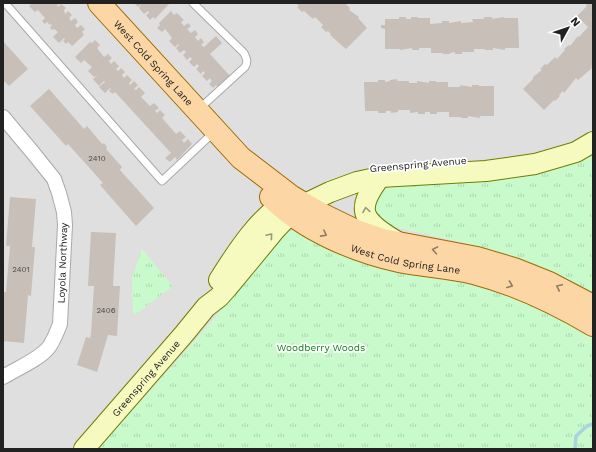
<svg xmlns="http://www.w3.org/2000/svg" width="596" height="452" font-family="'Work Sans',sans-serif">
  <defs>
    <pattern id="park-tufts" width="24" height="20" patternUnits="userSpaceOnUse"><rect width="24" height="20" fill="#c8facc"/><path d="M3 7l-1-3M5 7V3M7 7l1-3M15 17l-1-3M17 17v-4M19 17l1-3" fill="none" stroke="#acd6af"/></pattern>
  </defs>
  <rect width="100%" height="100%" fill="#f2efe9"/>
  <path fill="#e0dfdf" d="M3,3H593V153L382,224L478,246L546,272L275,241L215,318L98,449H3Z"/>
  <g fill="url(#park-tufts)">
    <path d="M593,153V299L546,272L478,246L382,224L375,218L374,197L384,186Z"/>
    <path d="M297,229L509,292L593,334V449H98L215,318L275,241L287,232Z"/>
    <path d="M142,249L173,286L136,314L133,313L132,278Z"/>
  </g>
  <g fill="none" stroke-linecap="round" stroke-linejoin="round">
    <path stroke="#aad3df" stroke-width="3.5" d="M575,449L576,436L587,426L593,424"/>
  </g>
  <g fill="#c7bfb8">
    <path d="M32,3H59L57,6L58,7L61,4L66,8L64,10L65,14L68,11L72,15L69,18L71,21L75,18L78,22L75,25L77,28L81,25L85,29L82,32L84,35L72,46L68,42L66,44L63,41L65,39L64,38L59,43L53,37L58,32L54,29L52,30L50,28L52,25L51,24L50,25L47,22L45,24L42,21L45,18L38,10L35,12L29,6Z"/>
    <path d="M134,3H170L155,19L153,17L150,20L146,15L149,13L148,11L144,14L139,8L141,4L138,7Z"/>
    <path d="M296,3H342L343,4L345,3L350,8L349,10L359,17L358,18L367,28L346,49L330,35L331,34L328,31L326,32L321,27L323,25L315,17L313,19L304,11L302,12L297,7L299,6Z"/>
    <path d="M588,3H593V65L591,67L592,68L578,80L576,78L564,93L563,91L559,95L560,96L555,101L554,100L544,110L523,89L533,79V77L542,70L540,69L545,64L547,65L555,57L557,59L565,50L564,49L569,45L570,46L578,36L579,37L588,27L577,16L587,6L586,5Z"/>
    <path d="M171,11L174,15L177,13L184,20L181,22L184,26L188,23L191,26L187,29L191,33L195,30L198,34L195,37L198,41L201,38L204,42L201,45L204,47L216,36L222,43L210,54L230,76L218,87L216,85L213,88L209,84L212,81L211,80L210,78L207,81L202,76L205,73L203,71L201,74L196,69L199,66L197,64L194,67L189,62L192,59L190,57L187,60L183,55L186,52L184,50L180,53L176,48L179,45L178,44L175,47L169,41L172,38L166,30L165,29L162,32L157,28L160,25L159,23Z"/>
    <path d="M399,17H406V19H411V17H418V18H430V24L442,23V21H449V23L461,21V23L473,22L472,19H484V17H492V19L504,17V18H518L519,48H505V50L493,48V50H485V49H474V52H462V54H455V52L450,53V54H443V53H431V48H419V50H412V48L400,50V49H385V29L381,28V25H385V19H399Z"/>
    <path d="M95,40L100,45L97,48L104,57L108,54L112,58L109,61L111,64L114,61L119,66L116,69L118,71L121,68L125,72L122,75L124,78L127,75L132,80L129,83L130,85L134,81L138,85L134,89L136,90L139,87L145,93L141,97L150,106L154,103L159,108L155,111L157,113L160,110L165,115L162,118L170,127L176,134L180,131L186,137L182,140L184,143L188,139L192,144L177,160L175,157L170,162L165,158L171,153L115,92L113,94L109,91L111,89L110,88L105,93L99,87L105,82L104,81L99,86L93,79L98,75L94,77L88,71L92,67L84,60L81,63L75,57L90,42L92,43Z"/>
    <path d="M3,41L28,69L9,86L3,80Z"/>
    <path d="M397,79V81H409V83H417V81L429,83V81H436V82H448V87H460V85L472,87V85H479V86H494V116H480V118L468,116V118H461V117H449V112H437V114H430V112H425V114H418V112L410,113V110H398V112L391,113V111H386V113H378V111H365L364,82H378V80H385V82L390,81V80Z"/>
    <path d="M49,89L84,129L87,126L102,144L104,143L107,147L106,149L122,167L120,170L154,208L136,226L100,185L103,183L68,144L66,146L30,106Z"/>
    <path d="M10,197L36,199L32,247H35L31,296L28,295L24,343L3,341V292H6L10,246H6Z"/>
    <path d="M91,232L116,233L113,286H120L117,336L108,335L97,372L77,365L86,337L90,338L91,334L94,286H88Z"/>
  </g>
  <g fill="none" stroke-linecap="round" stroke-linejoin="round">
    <g stroke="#a9a9a9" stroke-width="9">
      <g id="lane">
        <path d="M5,3L162,181L214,132"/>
        <path d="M193,3L244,53C247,59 248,62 245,67L199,109"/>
      </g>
    </g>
    <g stroke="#a9a9a9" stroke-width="16">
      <path id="street" d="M3,117L34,154L54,179L59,193L64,212L65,225L60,324C57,332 54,340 49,347C40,359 16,369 3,377"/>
    </g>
    <g stroke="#707d05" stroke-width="22">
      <g id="secondary">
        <path d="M380,177C355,210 361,220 396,241"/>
        <path d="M219,280C239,248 260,216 292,197"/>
        <path id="s1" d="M84,449L184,334L206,307L219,297L228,287L275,230L291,213L305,204L330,192L357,182L380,177L486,171L535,164L576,152L593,142"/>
      </g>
    </g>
    <g stroke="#a06b00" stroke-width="24">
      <g id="primary">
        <path id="s2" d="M99,3L241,158L292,197L323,215L356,231L382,240L477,258L514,269L549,283L593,306"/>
        <path id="s3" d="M271,197C304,230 354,251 399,261C424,266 450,267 474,273C516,284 556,303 593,325"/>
      </g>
    </g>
    <use href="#lane" stroke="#fff" stroke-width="7"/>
    <use href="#street" stroke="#fff" stroke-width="14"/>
    <use href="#secondary" stroke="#f7fabf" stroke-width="20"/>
    <use href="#primary" stroke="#fcd6a4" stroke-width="22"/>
  </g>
  <defs><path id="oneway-chevron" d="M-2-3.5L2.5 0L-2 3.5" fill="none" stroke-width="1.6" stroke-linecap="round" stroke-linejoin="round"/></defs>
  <g stroke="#979978">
    <use href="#oneway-chevron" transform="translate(366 210) rotate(-99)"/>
    <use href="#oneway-chevron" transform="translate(270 236) rotate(-50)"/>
  </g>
  <g stroke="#8f7c63">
    <use href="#oneway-chevron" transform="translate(324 234) rotate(28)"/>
    <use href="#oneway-chevron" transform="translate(435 250) rotate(-170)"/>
    <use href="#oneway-chevron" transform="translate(510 285) rotate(21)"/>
    <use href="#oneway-chevron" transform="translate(559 287) rotate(-155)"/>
  </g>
  <g text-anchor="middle" stroke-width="3.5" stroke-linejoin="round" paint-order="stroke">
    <g font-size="8" fill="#4b4948">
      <text x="97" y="161">2410</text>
      <text x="21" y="272">2401</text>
      <text x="106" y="313">2406</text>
    </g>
    <g font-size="10" fill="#222" stroke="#fff">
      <text dy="4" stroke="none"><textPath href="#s2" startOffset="81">West Cold Spring Lane</textPath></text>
      <text transform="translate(418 164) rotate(-5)" y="4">Greenspring Avenue</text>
      <text dy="4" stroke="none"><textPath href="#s3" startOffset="151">West Cold Spring Lane</textPath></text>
      <text transform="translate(62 263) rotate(-88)" y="4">Loyola Northway</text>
      <text dy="4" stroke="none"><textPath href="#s1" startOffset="94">Greenspring Avenue</textPath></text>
    </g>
    <g font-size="10" fill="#0c8416" stroke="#fff">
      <text x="321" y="351">Woodberry Woods</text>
    </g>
  </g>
  <rect width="596" height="452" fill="none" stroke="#222222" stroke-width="8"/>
  <g transform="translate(568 28) rotate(50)" stroke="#ffffff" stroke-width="3" paint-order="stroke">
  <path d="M0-3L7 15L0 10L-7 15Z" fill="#222222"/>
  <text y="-6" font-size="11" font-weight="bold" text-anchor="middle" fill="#222222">N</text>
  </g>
</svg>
